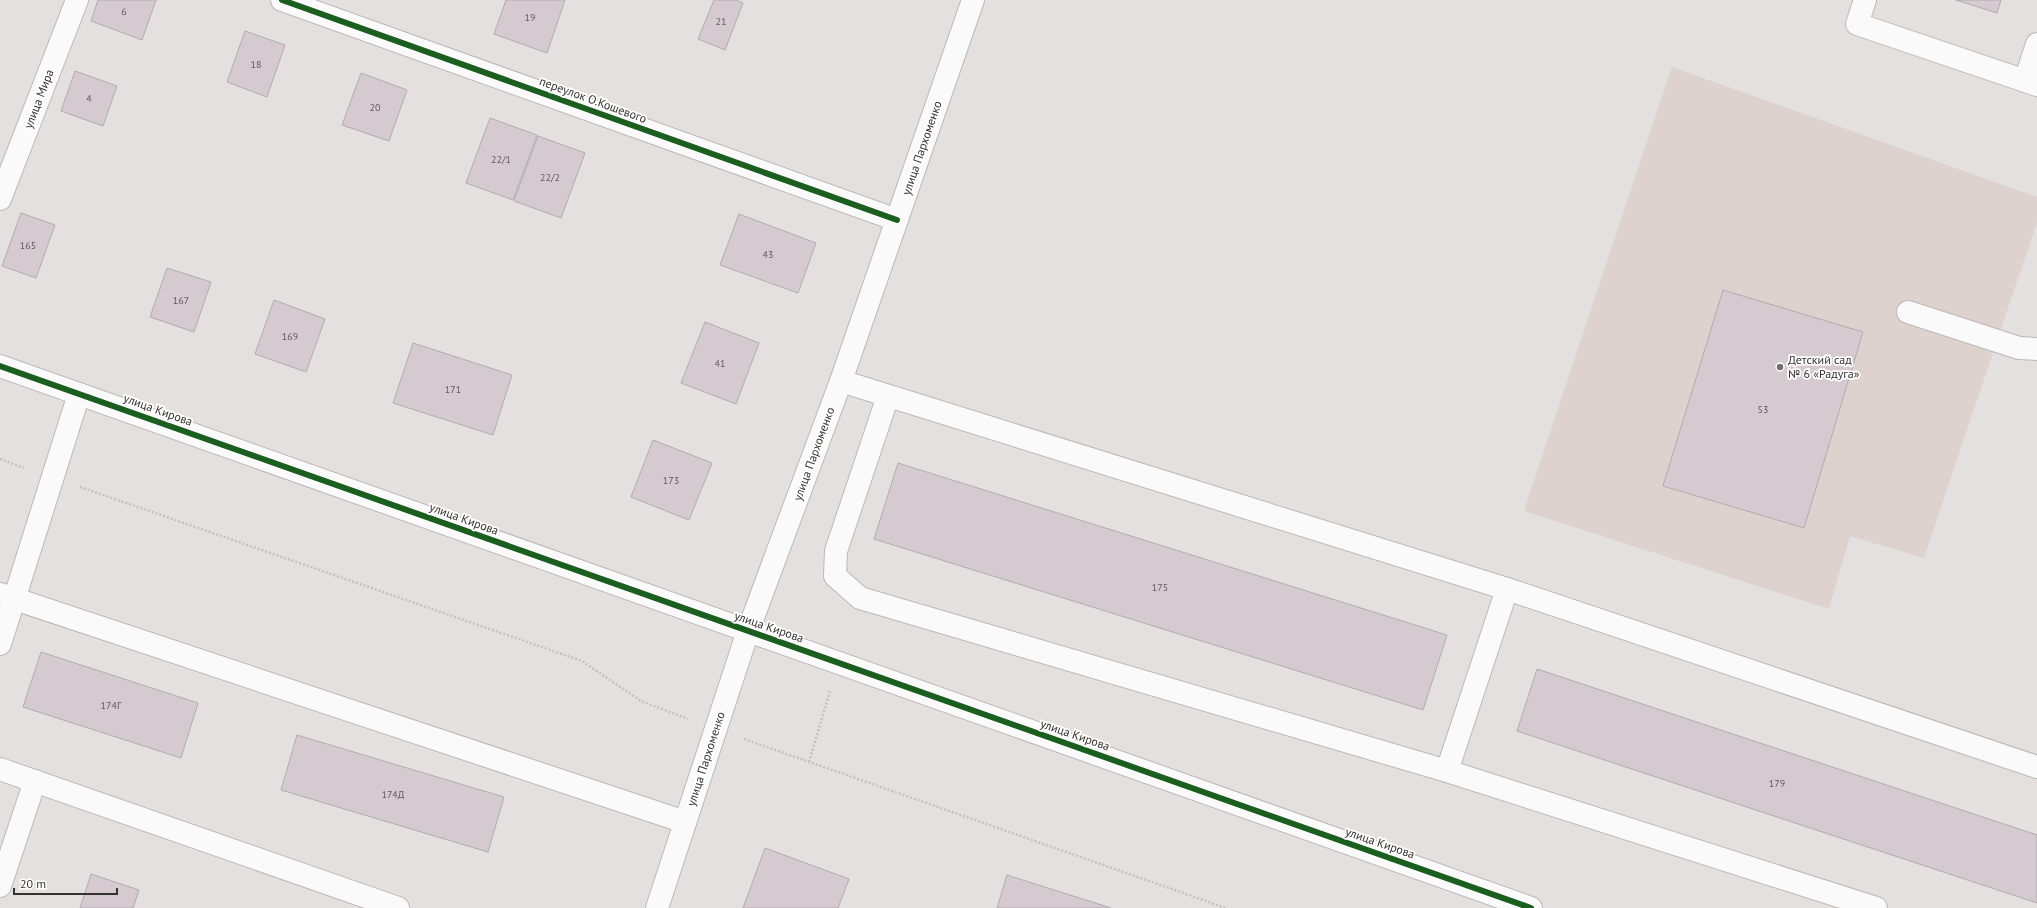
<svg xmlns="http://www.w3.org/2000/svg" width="2037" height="908" font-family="'PT Sans',sans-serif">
  <rect width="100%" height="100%" fill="#e4e0df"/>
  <path fill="#ddd2ce" d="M1672,67L2037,197V222L1924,558L1850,536L1829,609L1524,511Z"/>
  <g fill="#d6cad1" stroke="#b0acad">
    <path d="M98,0H156L142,40L91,21Z"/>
    <path d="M506,0H565L547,53L494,34Z"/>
    <path d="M714,0H736L743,3L725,50L698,39Z"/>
    <path d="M1956,0H2001L1997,13Z"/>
    <path d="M245,31L285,45L267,97L227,82Z"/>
    <path d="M75,71L117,86L103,126L61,111Z"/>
    <path d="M361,73L407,90L389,141L342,125Z"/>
    <path d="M490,118L537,135L513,200L466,183Z"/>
    <path d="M538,136L585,153L561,218L514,201Z"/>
    <path d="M21,213L55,225L36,278L2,266Z"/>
    <path d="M739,214L816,243L798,293L720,265Z"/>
    <path d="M167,268L211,282L194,332L150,317Z"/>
    <path d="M1723,290L1863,332L1804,528L1663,486Z"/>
    <path d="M274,300L325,319L306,372L255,354Z"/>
    <path d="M705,322L759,343L736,404L681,383Z"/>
    <path d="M413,343L512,375L493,435L393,403Z"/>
    <path d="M653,440L712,463L689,520L631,497Z"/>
    <path d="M898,463L1447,635L1423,710L874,539Z"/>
    <path d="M41,652L198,703L181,758L23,707Z"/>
    <path d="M1537,669L2037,835V903L1517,731Z"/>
    <path d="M297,735L504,797L488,852L281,790Z"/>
    <path d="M765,848L849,879L838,908H743Z"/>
    <path d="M91,874L139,890L133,908H80Z"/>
    <path d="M1007,875L1111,908H997Z"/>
  </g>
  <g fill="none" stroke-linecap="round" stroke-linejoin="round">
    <g stroke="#bbb8b7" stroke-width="24">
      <g id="minor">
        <path d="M282,0L897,220"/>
        <path d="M1865,0L1857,24L2037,85"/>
        <path d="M2025,81L2037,44"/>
        <path d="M0,199L77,0"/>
        <path d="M1908,312L2019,348L2037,349"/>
        <path d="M0,366L1531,908"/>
        <path d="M841,381L1507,589L2037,767"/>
        <path d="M888,396L836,551L835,576L860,598L1447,771"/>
        <path d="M1507,589L1447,771L1876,908"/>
        <path d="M0,594L685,822"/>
        <path d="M0,644L79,394"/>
        <path d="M0,769L398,908"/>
        <path d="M0,886L35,781"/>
      </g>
    </g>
    <g stroke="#bbb8b7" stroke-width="24">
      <path id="major" d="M657,908L748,631L841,381L973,0"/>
    </g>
    <g stroke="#c3c2c2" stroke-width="2.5" stroke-dasharray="2 2" stroke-linecap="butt">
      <path d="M0,459L24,468"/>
      <path d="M80,487L582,661L641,701L688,719"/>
      <path d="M744,739L1226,908"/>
      <path d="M809,762L830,691"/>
    </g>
    <use href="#minor" stroke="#fbfafa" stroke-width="22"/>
    <use href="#major" stroke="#fbfafa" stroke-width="22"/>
    <g stroke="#fff" stroke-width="8">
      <g id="cycleway">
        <path d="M282,0L897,220"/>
        <path d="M0,366L1531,908"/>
      </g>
    </g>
    <use href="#cycleway" stroke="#1b5e20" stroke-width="6"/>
  </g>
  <circle fill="#736f6e" stroke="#fff" stroke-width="1.5" cx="1780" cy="367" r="4"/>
  <g text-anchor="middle" stroke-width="3.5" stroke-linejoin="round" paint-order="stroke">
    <g font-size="10" fill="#605a5c">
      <text x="124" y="15">6</text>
      <text x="530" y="21">19</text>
      <text x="721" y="25">21</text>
      <text x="256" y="68">18</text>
      <text x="89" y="102">4</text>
      <text x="375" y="111">20</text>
      <text x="501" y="163">22/1</text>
      <text x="550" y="181">22/2</text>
      <text x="28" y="249">165</text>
      <text x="768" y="258">43</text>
      <text x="181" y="304">167</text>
      <text x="290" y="340">169</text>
      <text x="720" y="367">41</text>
      <text x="453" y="393">171</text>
      <text x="1763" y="413">53</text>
      <text x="671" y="484">173</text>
      <text x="1160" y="591">175</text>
      <text x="111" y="709">174Г</text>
      <text x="1777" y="787">179</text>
      <text x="393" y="798">174Д</text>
    </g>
    <g font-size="12" fill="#363231" stroke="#fff">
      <text transform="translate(39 99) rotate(-69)" y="4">улица Мира</text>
      <text transform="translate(593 100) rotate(20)" y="4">переулок О.Кошевого</text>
      <text transform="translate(922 148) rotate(-71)" y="4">улица Пархоменко</text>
      <text transform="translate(158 410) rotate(20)" y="4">улица Кирова</text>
      <text transform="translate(814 454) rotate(-70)" y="4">улица Пархоменко</text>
      <text transform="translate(464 519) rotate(20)" y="4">улица Кирова</text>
      <text transform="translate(769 627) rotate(19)" y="4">улица Кирова</text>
      <text transform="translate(1075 735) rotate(19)" y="4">улица Кирова</text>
      <text transform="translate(706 759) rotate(-72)" y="4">улица Пархоменко</text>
      <text transform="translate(1380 843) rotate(19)" y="4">улица Кирова</text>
    </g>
    <g font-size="12" fill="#363231" stroke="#fff" text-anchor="start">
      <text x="1788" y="364">Детский сад<tspan x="1788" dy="14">№ 6 «Радуга»</tspan></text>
    </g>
  </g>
  <path d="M14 888v6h103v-6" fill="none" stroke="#363231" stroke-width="2"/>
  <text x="20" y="888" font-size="12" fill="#363231" stroke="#ffffff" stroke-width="3" paint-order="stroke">20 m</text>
</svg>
